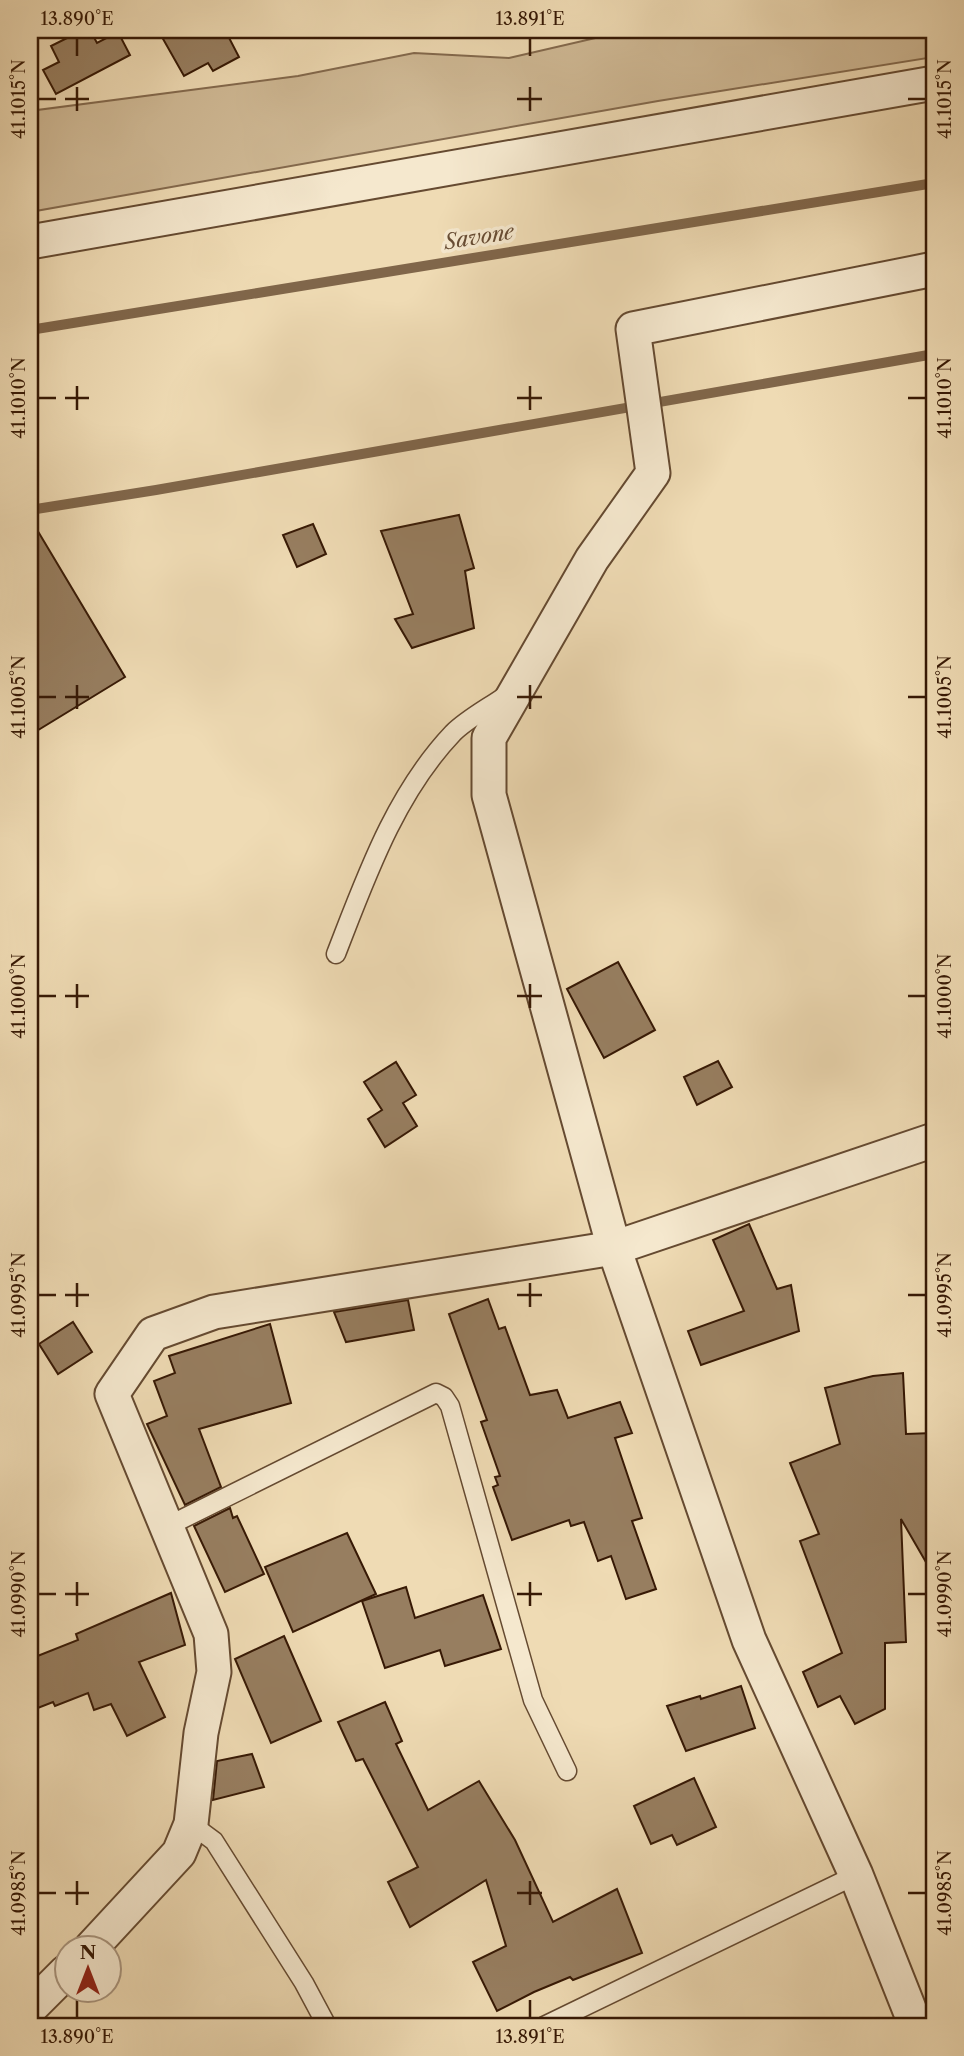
<svg xmlns="http://www.w3.org/2000/svg" width="964" height="2056" font-family="'Libre Caslon Text',serif">
  <rect width="100%" height="100%" fill="#efdbb4"/>
  <filter id="stains"><feTurbulence type="fractalNoise" baseFrequency=".00286" numOctaves="4"/><feColorMatrix values="0 0 0 0 .2 0 0 0 0 .09 0 0 0 0 .02 0 0 0 .5 -.17"/></filter>
  <radialGradient id="worn" r=".72"><stop offset=".6" stop-color="#630" stop-opacity="0"/><stop offset="1" stop-color="#630" stop-opacity=".3"/></radialGradient>
  <path fill="#d0ba96" stroke="#846a4e" stroke-width="2" d="M630,30H934V57L658,101L30,212V111L298,76L414,53L509,58Z"/>
  <g fill="none" stroke-linecap="round" stroke-linejoin="round">
    <g stroke="#80664a" stroke-width="10">
      <path d="M30,330L934,183"/>
      <path d="M30,510L156,490L934,354"/>
    </g>
  </g>
  <g fill="#977e60" stroke="#371905" stroke-width="2">
    <path d="M83,30H90L97,43L118,32L130,55L56,94L43,70L59,62L51,46Z"/>
    <path d="M158,30H225L239,57L213,71L208,63L184,76Z"/>
    <path d="M459,515L474,568L465,571L474,628L412,648L395,619L413,614L381,531Z"/>
    <path d="M30,518L125,677L30,735Z"/>
    <path d="M313,524L326,554L297,567L283,535Z"/>
    <path d="M618,962L655,1030L604,1058L567,989Z"/>
    <path d="M718,1061L732,1087L697,1105L684,1077Z"/>
    <path d="M396,1062L416,1095L403,1103L417,1126L385,1147L368,1119L382,1110L364,1082Z"/>
    <path d="M749,1224L777,1289L791,1285L799,1331L701,1365L688,1331L744,1311L713,1240Z"/>
    <path d="M488,1299L499,1329L505,1327L530,1395L557,1390L568,1418L620,1402L632,1433L615,1438L642,1518L632,1521L656,1589L626,1599L611,1556L598,1561L584,1522L571,1526L569,1520L512,1540L493,1487L498,1485L495,1477L500,1476L481,1422L487,1420L449,1314Z"/>
    <path d="M408,1300L414,1330L346,1342L334,1312Z"/>
    <path d="M73,1322L92,1352L58,1374L39,1344Z"/>
    <path d="M270,1324L291,1403L199,1429L221,1487L185,1505L147,1424L167,1416L154,1381L175,1373L169,1356Z"/>
    <path d="M903,1373L906,1434L933,1433L934,1576L901,1519L906,1642L885,1643V1709L855,1724L840,1696L818,1707L803,1672L842,1653L800,1541L819,1534L790,1463L840,1444L825,1388L873,1376Z"/>
    <path d="M230,1508L233,1518L237,1516L264,1574L225,1592L194,1526Z"/>
    <path d="M347,1533L376,1594L293,1632L265,1567Z"/>
    <path d="M406,1587L415,1618L483,1595L501,1649L445,1666L440,1650L385,1668L362,1601Z"/>
    <path d="M171,1593L185,1645L139,1662L165,1717L127,1736L111,1704L94,1710L88,1693L55,1706L53,1702L30,1711V1659L78,1640L76,1634Z"/>
    <path d="M284,1636L321,1721L271,1743L235,1659Z"/>
    <path d="M741,1686L755,1728L686,1751L667,1706L700,1696L701,1699Z"/>
    <path d="M385,1702L402,1741L396,1744L428,1810L479,1781L515,1840L553,1922L617,1889L642,1953L573,1980L570,1977L534,1992L497,2011L473,1962L506,1946L486,1880L410,1927L388,1882L418,1867L363,1759L356,1761L338,1722Z"/>
    <path d="M252,1754L264,1787L213,1800L217,1761Z"/>
    <path d="M694,1778L716,1827L677,1845L672,1835L651,1844L634,1806Z"/>
  </g>
  <g fill="none" stroke-linecap="round" stroke-linejoin="round">
    <g stroke="#654a31" stroke-width="21">
      <g id="lane">
        <path d="M336,954C366,877 395,794 453,733C467,719 488,708 505,696"/>
        <path d="M168,1526L436,1393L444,1397L450,1406L533,1700L567,1771"/>
        <path d="M191,1824L214,1841L304,1983L327,2026"/>
        <path d="M544,2026L856,1875"/>
      </g>
    </g>
    <g stroke="#654a31" stroke-width="37">
      <g id="street">
        <path d="M30,242L934,83"/>
        <path d="M91,1948L179,1853L191,1824L201,1733L214,1672L211,1634L112,1394L153,1334L214,1312L614,1248L934,1140"/>
        <path d="M30,2008L66,1972"/>
        <path d="M916,2026L856,1875L749,1640L614,1248L489,795V738L592,559L653,473L633,329L934,269"/>
      </g>
    </g>
    <use href="#lane" stroke="#f5e8ce" stroke-width="18"/>
    <use href="#street" stroke="#f5e8ce" stroke-width="33"/>
  </g>
  <path fill="none" stroke="#371905" stroke-width="2.5" d="M77,38V56M530,38V56M77,87V111M530,87V111M38,99H56M65,99H89M517,99H542M908,99H926M77,386V410M530,386V410M38,398H56M65,398H89M517,398H542M908,398H926M77,685V709M530,685V709M38,697H56M65,697H89M517,697H542M908,697H926M77,984V1008M530,984V1008M38,996H56M65,996H89M517,996H542M908,996H926M77,1283V1307M530,1283V1307M38,1295H56M65,1295H89M517,1295H542M908,1295H926M77,1582V1606M530,1582V1606M38,1594H56M65,1594H89M517,1594H542M908,1594H926M77,1881V1905M530,1881V1905M38,1893H56M65,1893H89M517,1893H542M908,1893H926M77,2000V2018M530,2000V2018"/>
  <g text-anchor="middle" stroke-width="7" stroke-linejoin="round" paint-order="stroke">
    <g font-size="21" font-style="italic" fill="#674c33" stroke="#f5e8ce">
      <text transform="translate(479 237) rotate(-9)" y="7">Savone</text>
    </g>
  </g>
  <rect width="964" height="2056" fill="none" stroke="#efdbb4" stroke-width="77"/>
  <g transform="translate(88 1969)"><circle r="33" fill="#f5e8ce" stroke="#a9957e" stroke-width="2"/>
  <path d="M0-5L12 26L0 18L-12 26Z" fill="#8f2418"/>
  <text y="-10" font-size="19" font-weight="bold" text-anchor="middle" fill="#371905">N</text>
  </g>
  <rect x="38" y="38" width="888" height="1980" fill="none" stroke="#371905" stroke-width="2.5"/>
  <g font-size="18" text-anchor="middle" fill="#371905">
    <text x="77" y="25">13.890°E</text>
    <text x="530" y="25">13.891°E</text>
    <text transform="translate(19 99) rotate(-90)" y="6">41.1015°N</text>
    <text transform="translate(945 99) rotate(-90)" y="6">41.1015°N</text>
    <text transform="translate(19 398) rotate(-90)" y="6">41.1010°N</text>
    <text transform="translate(945 398) rotate(-90)" y="6">41.1010°N</text>
    <text transform="translate(19 697) rotate(-90)" y="6">41.1005°N</text>
    <text transform="translate(945 697) rotate(-90)" y="6">41.1005°N</text>
    <text transform="translate(19 996) rotate(-90)" y="6">41.1000°N</text>
    <text transform="translate(945 996) rotate(-90)" y="6">41.1000°N</text>
    <text transform="translate(19 1295) rotate(-90)" y="6">41.0995°N</text>
    <text transform="translate(945 1295) rotate(-90)" y="6">41.0995°N</text>
    <text transform="translate(19 1594) rotate(-90)" y="6">41.0990°N</text>
    <text transform="translate(945 1594) rotate(-90)" y="6">41.0990°N</text>
    <text transform="translate(19 1893) rotate(-90)" y="6">41.0985°N</text>
    <text transform="translate(945 1893) rotate(-90)" y="6">41.0985°N</text>
    <text x="77" y="2043">13.890°E</text>
    <text x="530" y="2043">13.891°E</text>
  </g>
  <rect width="100%" height="100%" filter="url(#stains)"/>
  <rect width="100%" height="100%" fill="url(#worn)"/>
</svg>
